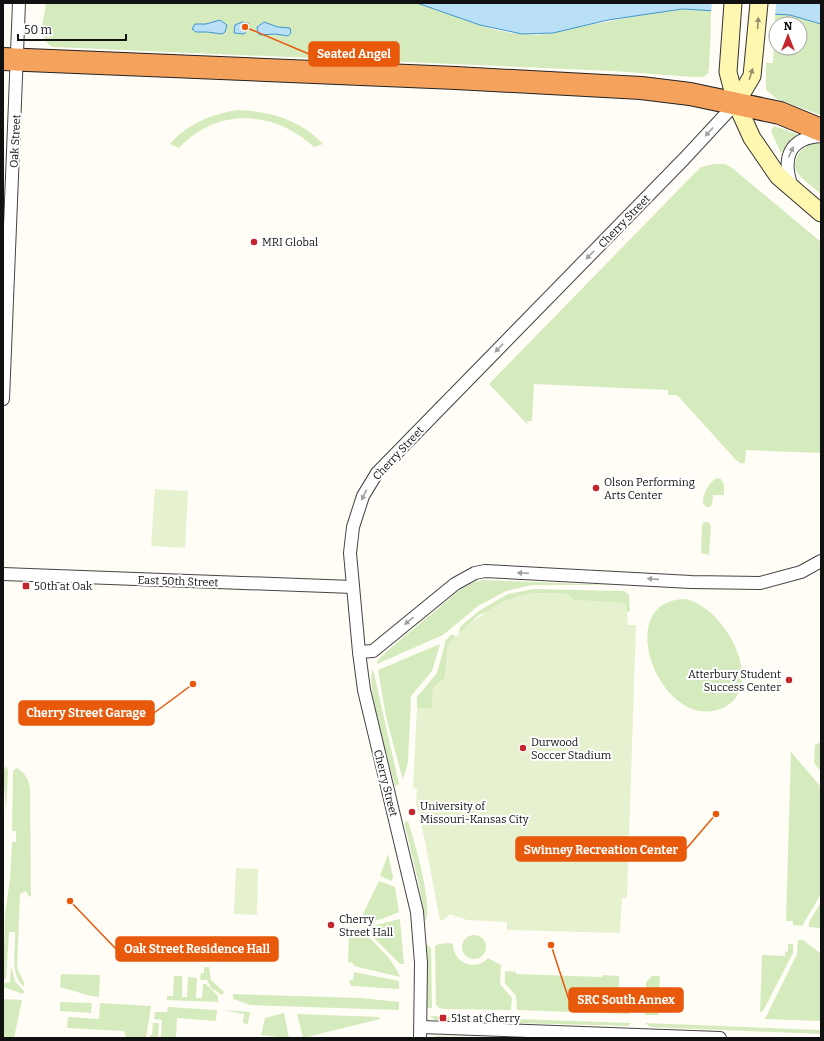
<svg xmlns="http://www.w3.org/2000/svg" width="824" height="1041" font-family="Bitter,serif">
  <rect width="100%" height="100%" fill="#fffdf5"/>
  <g fill="#d5ebbd" fill-rule="evenodd">
    <path d="M46,3H417L496,30L511,33L538,35L647,14L682,9L711,10C711,18 710,70 708,73C704,78 699,77 693,77L613,71L53,47C34,37 45,20 46,3Z"/>
    <path d="M775,14L790,15L821,24V115L777,99L766,90V63H773ZM776,24H800V48H776Z"/>
    <path d="M237,110C269,111 301,120 323,144L314,147C274,110 217,107 179,148L170,144C187,124 212,114 237,110Z"/>
    <path d="M774,126L797,134L781,153L771,131Z"/>
    <path d="M817,142L821,143V194C814,188 806,182 800,176C787,161 802,145 817,142Z"/>
    <path d="M715,164H724L731,167L821,242V453L746,450L745,462L742,464L736,460L677,395H668V390L534,384L532,421H527L528,425L489,384L689,179L701,167Z"/>
    <path d="M717,478L721,479L724,484V495H713L712,504L710,507H706L703,503C703,493 708,483 717,478Z"/>
    <path d="M704,522H708L711,526L709,555L701,553L702,525Z"/>
    <path d="M482,580L612,585H532L506,591L478,606L443,635L377,664V661L387,651L460,590L472,583Z"/>
    <path d="M534,589L624,591L629,595L630,611L627,612L625,603L573,600L568,594L533,593L479,615L460,633L459,632L460,627L479,611L508,594Z"/>
    <path d="M685,599C728,607 771,695 717,710C659,727 611,601 685,599Z"/>
    <path d="M451,635H454L456,637L448,645L445,678L433,688L432,708H417V697L437,673L446,640Z"/>
    <path d="M440,644L432,671L411,696L408,762L403,780L386,717L378,670Z"/>
    <path d="M373,669L399,784L395,786C389,765 365,685 373,669Z"/>
    <path d="M821,742V772L814,763L815,745Z"/>
    <path d="M791,752L821,787V894L802,926L793,925V921H786Z"/>
    <path d="M6,766L8,771L6,812L3,770Z"/>
    <path d="M17,768C25,773 30,781 30,790L31,896L29,897L26,891L20,894L17,968L24,982V987C9,973 16,951 15,932H9L6,979H3L5,914L10,879L12,842H16V831H12L13,771Z"/>
    <path d="M408,821C414,840 434,907 425,922L420,889L404,822Z"/>
    <path d="M388,854L393,877L392,881L380,876Z"/>
    <path d="M379,881L395,887L399,912L382,919L358,924Z"/>
    <path d="M821,902V928L809,927V922Z"/>
    <path d="M400,919V920L404,964H400L364,928Z"/>
    <path d="M349,930C351,930 356,929 358,930C369,934 398,966 400,977L354,966L353,963L348,962Z"/>
    <circle cx="474" cy="947" r="12"/>
    <path d="M798,940H803L821,954V1021L765,1019L797,954Z"/>
    <path d="M449,943L453,944C453,963 475,972 488,958L501,965L500,984L512,998L511,1010L445,1009L438,1008V1006H436L435,946L439,944Z"/>
    <path d="M426,944L431,948L432,1008H427Z"/>
    <path d="M788,944H793V953L763,1011L760,1012L762,955L785,956V952L788,951Z"/>
    <path d="M11,966L15,981L24,991L23,994L3,987L4,983L10,982Z"/>
    <path d="M204,967H209L211,980L224,992L222,995L211,988L207,980H200L201,973H204Z"/>
    <path d="M505,971L516,972V974L602,977L603,975L619,976V992H633L632,1011H629V1014L517,1010L516,996L505,983Z"/>
    <path d="M354,972L399,981V989L351,986L349,980H353Z"/>
    <path d="M61,974L100,975L99,997L91,996L60,987Z"/>
    <path d="M174,976H182V997H187L188,977L197,978L196,998H202L203,984H206L218,996V1002L167,1000V996H173Z"/>
    <path d="M652,976H660L658,1015H645L646,982Z"/>
    <path d="M233,994L362,998L399,1002V1010L250,1005L233,999Z"/>
    <path d="M3,999L22,1000L14,1038H3Z"/>
    <path d="M60,1002L92,1003L91,1013L60,1011Z"/>
    <path d="M100,1003L151,1006L146,1038H126L124,1031L67,1028L68,1018L70,1017L99,1019Z"/>
    <path d="M168,1007L217,1010L216,1021L177,1018L176,1038H161L162,1020L154,1019L155,1012H167Z"/>
    <path d="M222,1010L250,1012L248,1024L243,1023L244,1014Z"/>
    <path d="M284,1013L289,1038L261,1035L265,1018Z"/>
    <path d="M297,1014L379,1017L380,1019L303,1038Z"/>
    <path d="M430,1016L631,1023L628,1026L442,1021L435,1020Z"/>
    <path d="M153,1023H159L158,1038H150V1035H152Z"/>
    <path d="M645,1023L821,1030V1034L650,1027Z"/>
    <path d="M436,1036L490,1038H433Z"/>
  </g>
  <g fill="#e6f2cf">
    <path d="M155,489L188,491L185,548L151,546Z"/>
    <path d="M533,593L569,594L574,600L626,603L628,625H636L627,898H622L620,933L507,930V922L467,920L450,914L443,920L440,921L425,841L416,803L417,789L413,788L417,708H432L433,688L445,678L448,644C474,620 497,598 533,593Z"/>
    <path d="M236,868L258,869L257,915L234,914Z"/>
  </g>
  <g fill="#b9e0f7" stroke="#3f96cf">
    <path d="M417,3H821V24L790,15L682,9L608,20L553,33L522,34L480,25Z"/>
    <path d="M220,20L227,25L225,32L222,34L207,32H196L192,29L195,24H206Z"/>
    <path d="M242,22L248,23L249,27L244,34L234,33L235,25Z"/>
    <path d="M264,22L278,27L290,28L291,33L288,36L275,34L260,35L258,33L257,27Z"/>
  </g>
  <path fill="#fffdf5" d="M712,3H776L775,16L711,12Z"/>
  <g fill="none" stroke-linecap="round" stroke-linejoin="round">
    <g stroke="#444" stroke-width="14">
      <g id="street">
        <path d="M792,187C782,159 788,138 821,136"/>
        <path d="M3,399L19,3"/>
        <path d="M3,574L353,587"/>
        <path d="M359,652L373,651L455,584L475,573L485,571L691,582L760,583L801,572L821,561"/>
        <path d="M421,1027L720,1038"/>
        <path d="M420,1038L421,963L417,912L364,690L359,652L350,553L353,527L363,496L377,473L684,159L736,103"/>
      </g>
    </g>
    <g stroke="#333" stroke-width="19">
      <g id="secondary">
        <path d="M733,3L728,72L736,103L752,138L778,176L821,213"/>
        <path d="M736,103L752,76L759,3"/>
      </g>
    </g>
    <g stroke="#222" stroke-width="24">
      <path id="highway" d="M3,59L456,78L641,88L690,94L780,113L821,130"/>
    </g>
    <use href="#street" stroke="#fff" stroke-width="12"/>
    <use href="#secondary" stroke="#fff6b0" stroke-width="17"/>
    <use href="#highway" stroke="#f5a25d" stroke-width="22"/>
  </g>
  <defs><path id="oneway-solid" d="M-6-.8H1V-3.2L6.5 0L1 3.2V.8H-6Z"/></defs>
  <g fill="#948f68">
    <use href="#oneway-solid" transform="translate(758 23) rotate(-86)"/>
    <use href="#oneway-solid" transform="translate(751 74) rotate(-73)"/>
  </g>
  <g fill="#a0a0a0">
    <use href="#oneway-solid" transform="translate(709 132) rotate(132)"/>
    <use href="#oneway-solid" transform="translate(791 152) rotate(-66)"/>
    <use href="#oneway-solid" transform="translate(590 255) rotate(134)"/>
    <use href="#oneway-solid" transform="translate(499 348) rotate(134)"/>
    <use href="#oneway-solid" transform="translate(364 495) rotate(116)"/>
    <use href="#oneway-solid" transform="translate(523 573) rotate(-177)"/>
    <use href="#oneway-solid" transform="translate(653 579) rotate(-176)"/>
    <use href="#oneway-solid" transform="translate(409 621) rotate(141)"/>
  </g>
  <g fill="#c4262e" stroke="#fff" stroke-width="1.5">
    <circle cx="254" cy="242" r="4"/>
    <circle cx="596" cy="488" r="4"/>
    <rect x="22" y="582" width="8" height="8" rx="2"/>
    <circle cx="789" cy="680" r="4"/>
    <circle cx="523" cy="748" r="4"/>
    <circle cx="412" cy="812" r="4"/>
    <circle cx="331" cy="925" r="4"/>
    <rect x="439" y="1014" width="8" height="8" rx="2"/>
  </g>
  <g text-anchor="middle" stroke-width="4" stroke-linejoin="round" paint-order="stroke">
    <g font-size="11" fill="#111" stroke="#fff">
      <text transform="translate(15 141) rotate(-87)" y="4">Oak Street</text>
      <text transform="translate(624 221) rotate(-46)" y="4">Cherry Street</text>
      <text transform="translate(398 453) rotate(-47)" y="4">Cherry Street</text>
      <text transform="translate(178 581) rotate(2)" y="4">East 50th Street</text>
      <text transform="translate(386 783) rotate(76)" y="4">Cherry Street</text>
    </g>
    <g font-size="11" fill="#111" stroke="#fff" text-anchor="start">
      <text x="262" y="246">MRI Global</text>
      <text x="604" y="486">Olson Performing<tspan x="604" dy="13">Arts Center</tspan></text>
      <text x="34" y="590">50th at Oak</text>
      <text x="781" y="678" text-anchor="end">Atterbury Student<tspan x="781" dy="13">Success Center</tspan></text>
      <text x="531" y="746">Durwood<tspan x="531" dy="13">Soccer Stadium</tspan></text>
      <text x="420" y="810">University of<tspan x="420" dy="13">Missouri-Kansas City</tspan></text>
      <text x="339" y="923">Cherry<tspan x="339" dy="13">Street Hall</tspan></text>
      <text x="451" y="1022">51st at Cherry</text>
    </g>
  </g>
  <path fill="none" stroke="#e8590c" stroke-width="1.5" d="M245 27L309 54M193 684L154 713M716 814L686 849M70 901L116 949M551 945L569 1000"/>
  <g fill="#e8590c" stroke="#fff" stroke-width="1.5">
    <circle cx="245" cy="27" r="4"/>
    <circle cx="193" cy="684" r="4"/>
    <circle cx="716" cy="814" r="4"/>
    <circle cx="70" cy="901" r="4"/>
    <circle cx="551" cy="945" r="4"/>
  </g>
  <g fill="#e8590c" stroke="#e8590c" stroke-width="1.5">
    <rect x="309" y="42" width="90" height="24" rx="4"/>
    <rect x="19" y="701" width="135" height="24" rx="4"/>
    <rect x="516" y="837" width="170" height="24" rx="4"/>
    <rect x="116" y="937" width="162" height="24" rx="4"/>
    <rect x="569" y="988" width="114" height="24" rx="4"/>
  </g>
  <g font-size="12" text-anchor="middle" font-weight="bold" fill="#fff">
    <text x="354" y="58">Seated Angel</text>
    <text x="86" y="717">Cherry Street Garage</text>
    <text x="601" y="854">Swinney Recreation Center</text>
    <text x="197" y="953">Oak Street Residence Hall</text>
    <text x="626" y="1004">SRC South Annex</text>
  </g>
  <rect width="824" height="1041" fill="none" stroke="#111111" stroke-width="8"/>
  <g transform="translate(788 36)"><circle r="19" fill="#ffffff" stroke="#a0a0a0"/>
  <path d="M0-3L7 15L0 10L-7 15Z" fill="#c4262e"/>
  <text y="-6" font-size="11" font-weight="bold" text-anchor="middle" fill="#111111">N</text>
  </g>
  <path d="M18 34v6h108v-6" fill="none" stroke="#111111" stroke-width="2"/>
  <text x="24" y="34" font-size="12" fill="#111111" stroke="#ffffff" stroke-width="3" paint-order="stroke">50 m</text>
</svg>
